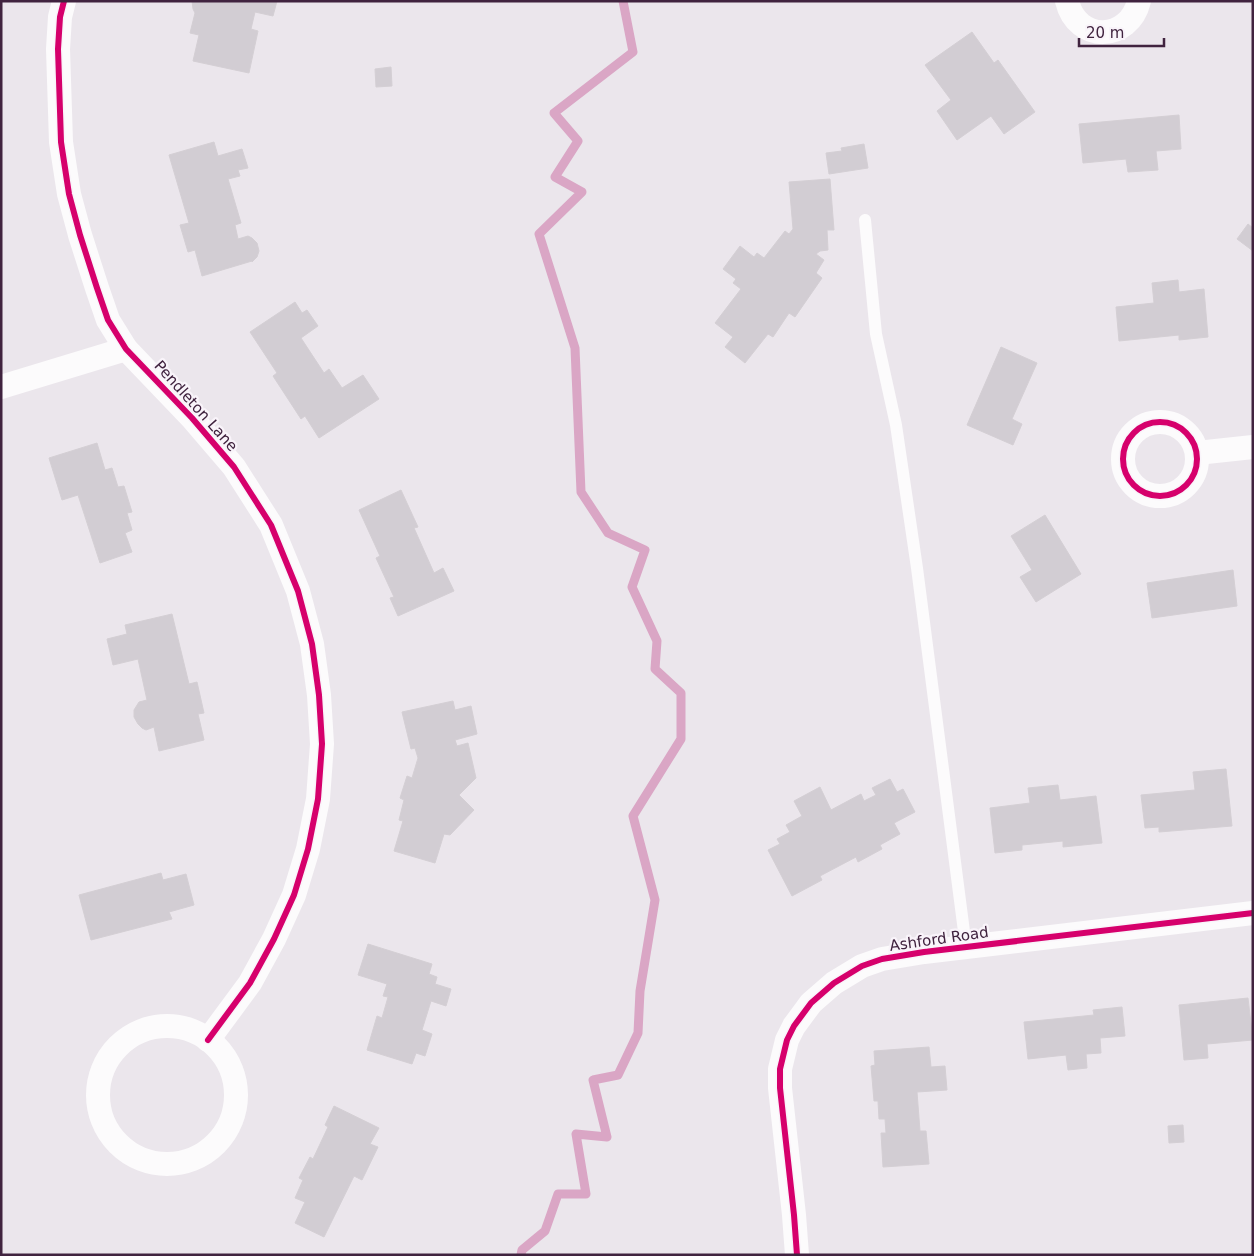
<svg xmlns="http://www.w3.org/2000/svg" width="1254" height="1256" font-family="'DejaVu Sans',sans-serif">
  <rect width="100%" height="100%" fill="#ebe6ec"/>
  <g fill="none" stroke-linecap="round" stroke-linejoin="round">
    <path stroke="#daa6c5" stroke-width="9" d="M521,1255L522,1250L545,1231L558,1194H586L576,1134L607,1137L593,1080L618,1075L638,1033L640,991L655,900L633,816L681,739V693L655,669L657,641L632,587L645,550L608,533L581,492L575,348L539,234L582,192L555,177L578,141L554,113L633,52L623,1"/>
  </g>
  <g fill="#d2cdd3" stroke="#d4cfd4">
    <path d="M192,1H277L273,16L255,12L251,29L258,31L249,73L193,61L199,35L190,33L195,13L193,9Z"/>
    <path d="M972,32L994,63L998,60L1035,112L1004,134L991,116L957,140L937,111L951,100L925,65Z"/>
    <path d="M391,67L392,86L376,87L375,69Z"/>
    <path d="M1179,115L1181,149L1156,151L1158,170L1128,172L1126,159L1083,163L1079,124Z"/>
    <path d="M214,142L218,156L242,149L248,168L238,170L240,176L228,179L241,223L235,225L238,239L248,236L252,238L257,243L259,251L257,257L252,262V261L202,276L195,250L188,252L180,225L189,223L169,155Z"/>
    <path d="M864,144L868,168L829,174L826,153L842,151L841,148Z"/>
    <path d="M830,179L834,230H827L828,250L820,251L816,254L824,260L816,273L822,278L795,317L789,313L773,337L768,334L745,363L725,347L733,337L715,323L741,289L733,283L736,279L723,269L740,246L754,257L757,253L764,258L785,231L789,234L793,229L789,182Z"/>
    <path d="M1248,224L1253,228V251L1237,239Z"/>
    <path d="M1178,280L1179,292L1204,289L1208,337L1179,340V335L1119,341L1116,307L1154,303L1152,283Z"/>
    <path d="M295,302L302,313L307,310L318,326L301,338L324,373L329,369L342,388L363,375L379,399L319,438L305,416L301,419L273,376L277,373L250,332Z"/>
    <path d="M1001,347L1037,363L1012,419L1022,424L1013,445L967,425Z"/>
    <path d="M97,443L105,470L112,468L118,487L124,486L132,512L127,513L132,530L125,533L132,552L100,563L78,495L62,500L49,458Z"/>
    <path d="M401,490L418,527L414,528L434,573L443,568L454,591L398,616L390,598L394,597L376,558L380,556L359,510Z"/>
    <path d="M1045,515L1081,574L1036,602L1020,577L1032,570L1011,536Z"/>
    <path d="M1233,570L1237,606L1152,618L1147,583Z"/>
    <path d="M172,614L189,684L197,682L204,713L198,714L204,740L159,751L154,727L146,730L142,728L138,724L134,717V710L139,702L147,700L138,659L113,665L107,639L127,634L125,625Z"/>
    <path d="M453,701L455,710L471,706L477,734L455,740L457,746L468,743L476,778L459,795L474,810L450,835L444,834L435,863L394,851L403,821L399,820L404,800L400,798L407,776L412,778L418,758L415,748L411,749L402,712Z"/>
    <path d="M1226,769L1232,826L1159,832V827L1145,828L1141,795L1195,790L1193,772Z"/>
    <path d="M890,779L897,792L903,789L915,812L894,823L900,834L880,845L882,849L858,862L856,857L820,876L822,880L792,896L768,850L780,844L777,839L790,832L786,825L802,816L794,801L820,787L831,810L861,794L864,801L876,795L872,788Z"/>
    <path d="M1058,785L1060,800L1096,796L1102,843L1063,847V841L1022,845V850L995,853L990,808L1030,803L1028,788Z"/>
    <path d="M161,873L163,880L186,874L194,905L169,912L172,919L91,940L79,895Z"/>
    <path d="M368,944L432,964L429,974L437,977L435,984L451,989L446,1006L431,1001L422,1030L432,1034L425,1056L416,1053L412,1064L367,1050L377,1016L382,1018L388,997L383,996L387,984L358,975Z"/>
    <path d="M1248,998L1253,1040L1207,1044L1208,1058L1184,1060L1179,1005Z"/>
    <path d="M1122,1007L1125,1036L1100,1038L1101,1053L1086,1054L1087,1068L1068,1070L1066,1055L1028,1059L1024,1022L1094,1015L1093,1010Z"/>
    <path d="M929,1047L931,1067L945,1066L947,1090L917,1092L920,1131H926L929,1164L883,1167L881,1133H886L885,1119H879L878,1101H874L871,1066L875,1065L874,1051Z"/>
    <path d="M334,1106L379,1128L370,1144L378,1147L362,1180L354,1176L324,1237L295,1223L305,1202L295,1198L303,1180L299,1178L310,1157L313,1159L328,1127L325,1125Z"/>
    <path d="M1183,1125L1184,1142L1169,1143L1168,1126Z"/>
  </g>
  <g fill="none" stroke-linecap="round" stroke-linejoin="round">
    <path stroke="#fcfbfc" stroke-width="12" d="M865,220L876,334L896,425L917,568L966,947"/>
    <g stroke="#fcfbfc" stroke-width="24">
      <path d="M64,1L60,17L58,49L61,142L69,194L80,235L97,288L108,320L126,349L192,418L234,467L271,525L298,591L312,644L319,695L322,744L318,799L308,849L294,895L274,939L250,983L208,1040"/>
      <path d="M1067,1C1077,43 1129,42 1139,1"/>
      <path d="M1,387L126,349"/>
      <circle cx="1160" cy="459" r="37"/>
      <path d="M1197,453L1253,447"/>
      <circle cx="167" cy="1095" r="69"/>
      <path d="M797,1255L794,1215L780,1088V1069L787,1040L794,1026L811,1003L834,983L862,966L882,959L924,952L1253,913"/>
    </g>
    <g stroke="#f9f4fa" stroke-width="9">
      <g id="cycleway">
        <path d="M64,1L60,17L58,49L61,142L69,194L80,235L97,288L108,320L126,349L192,418L234,467L271,525L298,591L312,644L319,695L322,744L318,799L308,849L294,895L274,939L250,983L208,1040"/>
        <circle cx="1160" cy="459" r="37"/>
        <path d="M797,1255L794,1215L780,1088V1069L787,1040L794,1026L811,1003L834,983L862,966L882,959L924,952L1253,913"/>
      </g>
    </g>
    <use href="#cycleway" stroke="#d6006c" stroke-width="6"/>
  </g>
  <g text-anchor="middle" stroke-width="4.5" stroke-linejoin="round" paint-order="stroke">
    <g font-size="15" fill="#40233f" stroke="#f9f4fa">
      <text transform="translate(196 406) rotate(48)" y="5">Pendleton Lane</text>
      <text transform="translate(939 939) rotate(-8)" y="5">Ashford Road</text>
    </g>
  </g>
  <rect width="1254" height="1256" fill="none" stroke="#40233f" stroke-width="5"/>
  <path d="M1079 38v8h85v-8" fill="none" stroke="#40233f" stroke-width="2.5"/>
  <text x="1086" y="38" font-size="15" fill="#40233f" stroke="#f9f4fa" stroke-width="4" paint-order="stroke">20 m</text>
</svg>
